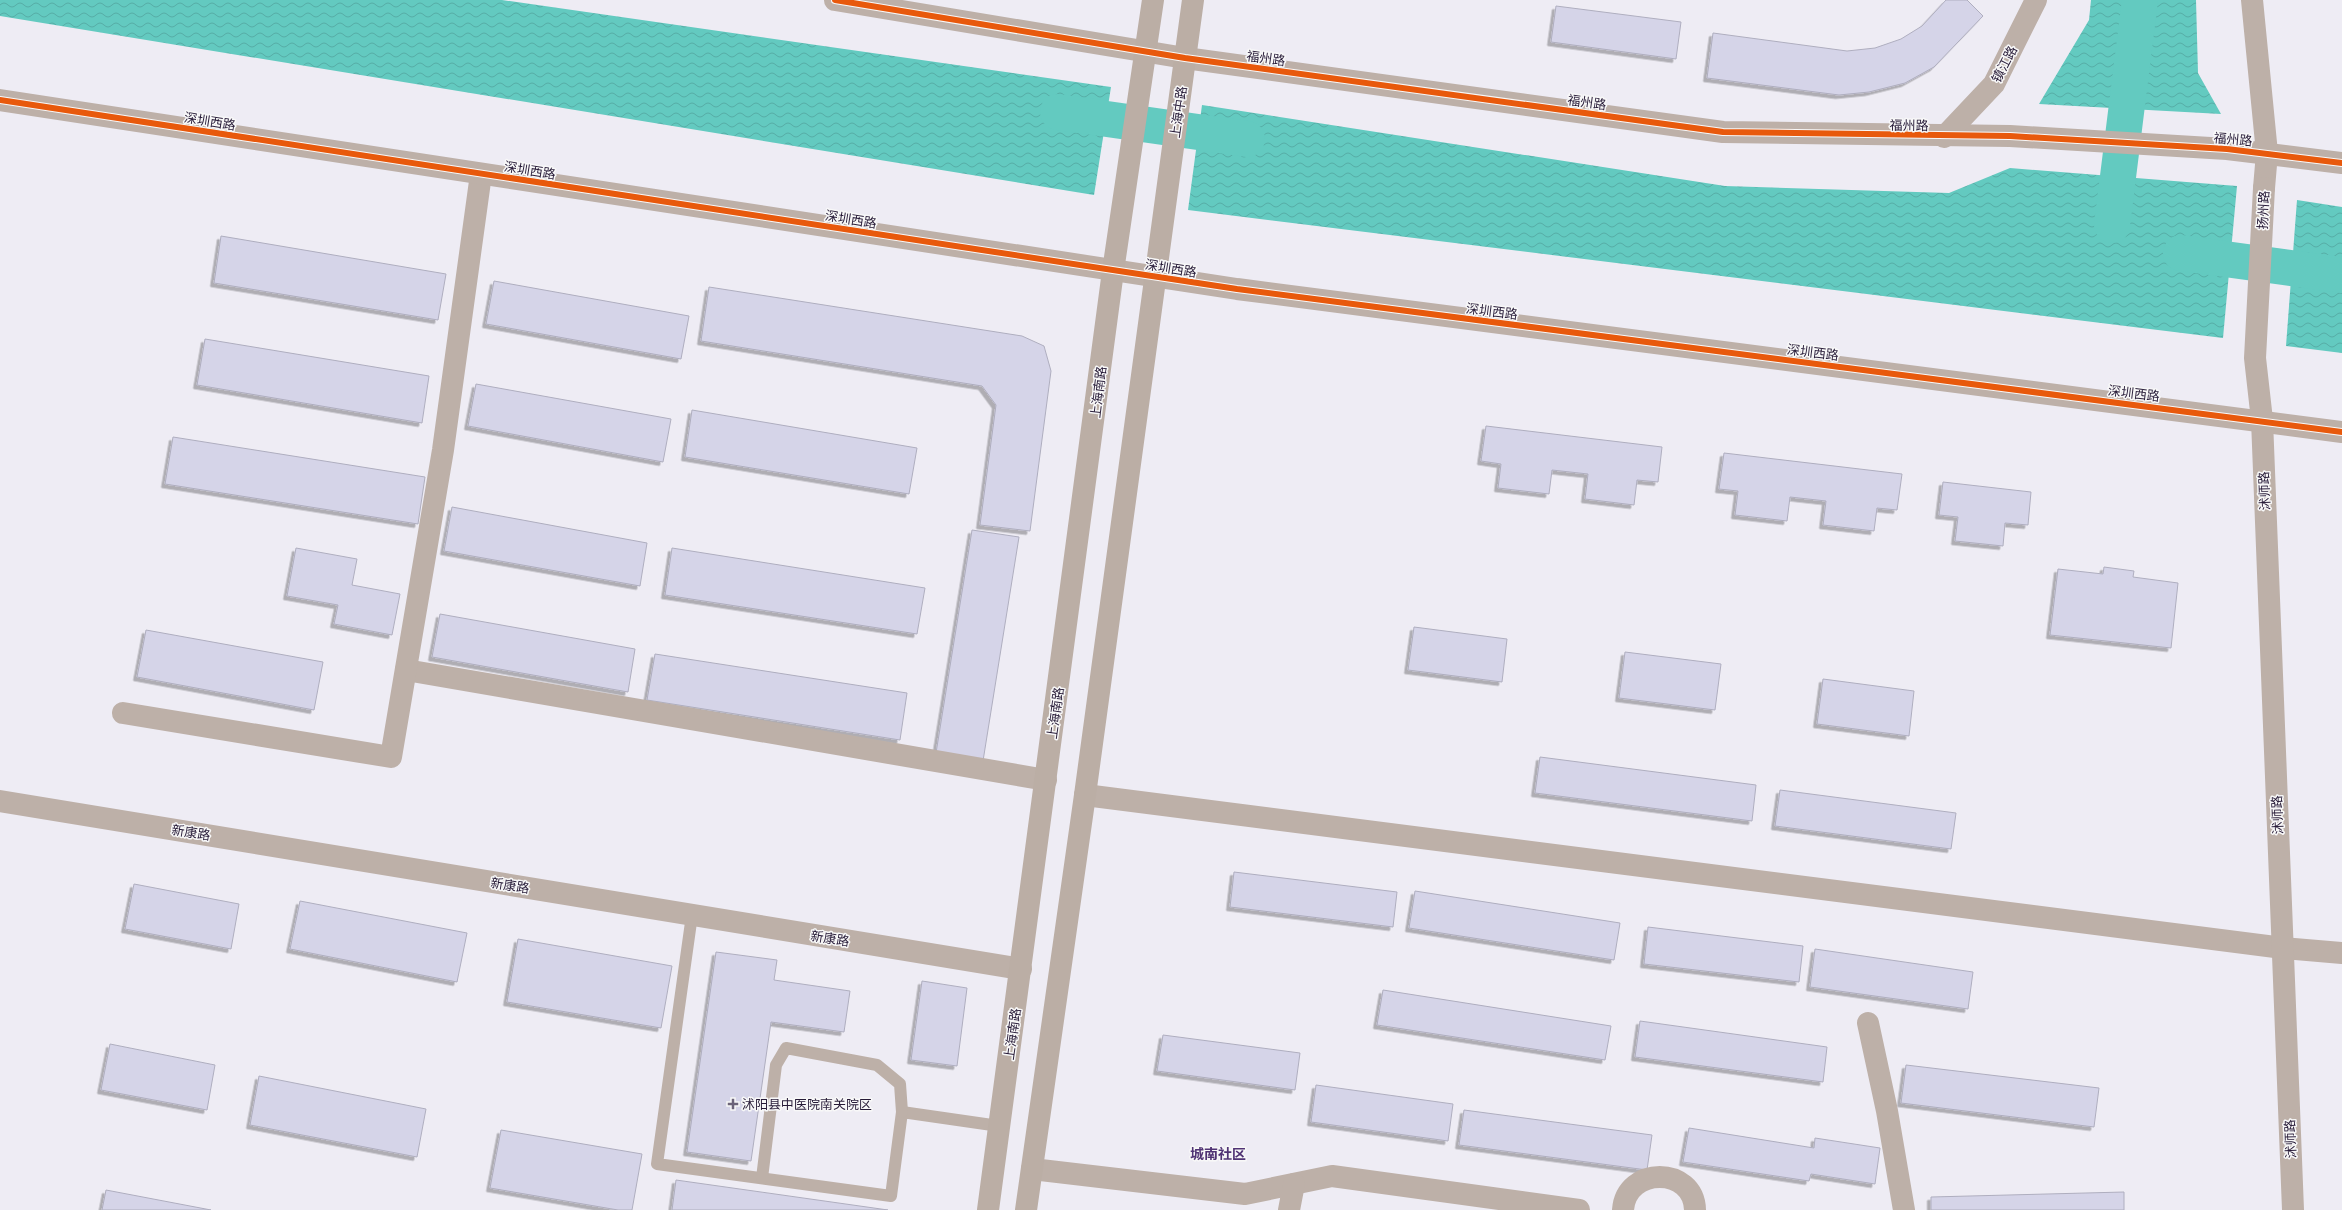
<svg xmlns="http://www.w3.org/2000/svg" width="2342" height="1210" font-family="'Fira Sans Condensed','Noto Sans SC',sans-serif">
  <defs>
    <pattern id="water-waves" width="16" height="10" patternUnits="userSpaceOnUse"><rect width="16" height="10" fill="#63cac0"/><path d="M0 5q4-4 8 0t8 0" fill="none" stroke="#56ada6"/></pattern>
    <filter id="shadow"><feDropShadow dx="-3.5" dy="3.5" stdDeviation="0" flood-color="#0004"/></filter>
  </defs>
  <rect width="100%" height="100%" fill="#eeecf4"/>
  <g fill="url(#water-waves)">
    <path d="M0,0H502L1111,87L1094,195L0,16Z"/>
    <path d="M2091,0H2196L2198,73L2221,114L2039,104L2089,20Z"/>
    <path d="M1202,105L1725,186L1949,193L2010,168L2237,186L2223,338L1188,210Z"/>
    <path d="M2297,200L2342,207V353L2286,346Z"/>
  </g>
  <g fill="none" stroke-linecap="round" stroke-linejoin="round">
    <g stroke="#63cac0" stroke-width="36">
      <path d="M1058,112L1247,139"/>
      <path d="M2112,225L2140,0"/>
      <path d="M2181,253L2342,275"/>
    </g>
  </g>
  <g fill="#d5d4e8" stroke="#afaebf" filter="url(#shadow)">
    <path d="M1946,0H1967L1983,16L1934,67L1905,83L1869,92L1839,95L1707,78L1713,33L1847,51L1875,48L1901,39L1922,26Z"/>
    <path d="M1556,6L1681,22L1676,59L1551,42Z"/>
    <path d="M221,236L446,274L438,320L214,283Z"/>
    <path d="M494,281L689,316L681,359L486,324Z"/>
    <path d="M709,287L1022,336L1044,346L1051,371L1030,531L980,525L996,405L982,386L701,341Z"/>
    <path d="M205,339L429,376L422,423L197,385Z"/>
    <path d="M476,384L671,419L663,462L468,426Z"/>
    <path d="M692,410L917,448L909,494L685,457Z"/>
    <path d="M1486,426L1662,447L1658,482L1637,480L1634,505L1585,499L1588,474L1552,470L1549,494L1498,488L1501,464L1481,461Z"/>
    <path d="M173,437L425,477L418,524L165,484Z"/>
    <path d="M1724,453L1902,474L1897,510L1877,508L1874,531L1823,525L1826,501L1790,497L1787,521L1735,515L1738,491L1719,489Z"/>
    <path d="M1943,482L2031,492L2028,525L2005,523L2003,546L1955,541L1958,517L1939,515Z"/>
    <path d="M452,507L647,543L640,586L444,551Z"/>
    <path d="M972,530L1019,537L983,761L936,753Z"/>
    <path d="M296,548L357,559L352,585L400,594L392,635L334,624L338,605L287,596Z"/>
    <path d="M672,548L925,588L917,634L665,595Z"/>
    <path d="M2104,567L2134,571L2133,577L2178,583L2171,648L2050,635L2058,569L2103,574Z"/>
    <path d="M440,614L635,649L628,692L432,657Z"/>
    <path d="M1414,627L1507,639L1502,682L1408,670Z"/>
    <path d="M146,630L323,662L314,710L137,677Z"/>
    <path d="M1625,652L1721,664L1715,710L1619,698Z"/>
    <path d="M655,654L907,693L900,740L647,700Z"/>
    <path d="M1823,679L1914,691L1909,736L1817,724Z"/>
    <path d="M1540,757L1756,785L1752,821L1535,793Z"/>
    <path d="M1780,790L1956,813L1951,849L1775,826Z"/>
    <path d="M1234,872L1397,892L1393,927L1230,907Z"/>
    <path d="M134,884L239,904L231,949L125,929Z"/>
    <path d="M1415,891L1620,923L1614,960L1409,928Z"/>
    <path d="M300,901L467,933L457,982L290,949Z"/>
    <path d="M1648,927L1803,946L1799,982L1644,964Z"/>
    <path d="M518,939L672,966L661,1028L507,1002Z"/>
    <path d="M1815,949L1973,972L1968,1009L1810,987Z"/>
    <path d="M716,952L777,960L774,980L850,991L844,1032L771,1022L751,1161L687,1152Z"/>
    <path d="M922,981L967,988L957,1066L911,1060Z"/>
    <path d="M1383,990L1611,1026L1605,1060L1377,1025Z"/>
    <path d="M1640,1021L1827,1047L1823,1082L1635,1057Z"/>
    <path d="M1163,1035L1300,1053L1295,1090L1157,1071Z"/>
    <path d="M110,1044L215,1065L207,1110L101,1090Z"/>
    <path d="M1906,1065L2099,1088L2094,1127L1901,1103Z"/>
    <path d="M259,1076L426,1109L417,1157L250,1125Z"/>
    <path d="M1316,1085L1453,1104L1448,1141L1311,1122Z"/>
    <path d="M1464,1110L1652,1135L1647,1170L1459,1145Z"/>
    <path d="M1689,1128L1814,1148L1815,1138L1880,1148L1875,1184L1811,1174L1809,1181L1683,1162Z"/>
    <path d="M501,1130L642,1154L632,1210H618L490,1188Z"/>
    <path d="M676,1180L888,1210H672Z"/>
    <path d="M106,1190L211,1210H102Z"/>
    <path d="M2124,1192V1210H1931V1197Z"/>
  </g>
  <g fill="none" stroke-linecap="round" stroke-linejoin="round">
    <g stroke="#bdb0a8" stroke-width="12">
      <path d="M692,915L657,1164L891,1196L902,1112L999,1126"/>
      <path d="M762,1178L776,1065L786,1048L877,1065L900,1084L902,1112"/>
    </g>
    <g stroke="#bdb0a8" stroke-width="22">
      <path d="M835,0L1185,58L1723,132L2010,136L2227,149L2342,163"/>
      <path d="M2252,0L2267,153L2264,188"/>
      <path d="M1944,137L1994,84L2036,0"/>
      <path d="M406,670L1046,780"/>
      <path d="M123,713L391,757L443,450L481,174"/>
      <path d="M1085,795L2283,948L2342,953"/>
      <path d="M0,801L1021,969"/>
      <path d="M1868,1023L1887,1111L1904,1210"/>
      <path d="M1032,1169L1245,1194L1332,1176L1579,1210"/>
      <path d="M1289,1210L1294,1184"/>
      <path d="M1623,1210C1626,1166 1694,1166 1695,1210"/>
    </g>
    <g stroke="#bdb0a8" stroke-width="22">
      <path d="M0,100L1237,289L2342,432"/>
      <path d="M2264,188L2255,358L2262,420L2293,1210"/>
    </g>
    <g stroke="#bbaea5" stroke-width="22">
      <path d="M988,1210L1113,271L1153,0"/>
      <path d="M1026,1210L1085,795L1193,0"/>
    </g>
    <g stroke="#f8f8f8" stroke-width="8">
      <g id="cycleway">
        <path d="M835,0L1185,58L1723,132L2010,136L2227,149L2342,163"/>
        <path d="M0,100L1237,289L2342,432"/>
      </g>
    </g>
    <use href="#cycleway" stroke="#e8590c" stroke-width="6"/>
  </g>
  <path fill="#6c6479" stroke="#f8f8f8" stroke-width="1.5" d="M731 1098h4v4h4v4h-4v4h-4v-4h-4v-4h4z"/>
  <g text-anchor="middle" stroke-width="3" stroke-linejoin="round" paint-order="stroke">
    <g font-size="13" fill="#261a37" stroke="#f8f8f8">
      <text transform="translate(1266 58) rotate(8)" y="5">福州路</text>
      <text transform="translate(2004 64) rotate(-63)" y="5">镇江路</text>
      <text transform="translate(1587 102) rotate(8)" y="5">福州路</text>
      <text transform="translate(1178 112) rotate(-82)" y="5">上海中路</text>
      <text transform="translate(210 121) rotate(9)" y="5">深圳西路</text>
      <text transform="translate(1909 125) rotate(1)" y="5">福州路</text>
      <text transform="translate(2233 139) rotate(5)" y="5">福州路</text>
      <text transform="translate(530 170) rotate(9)" y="5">深圳西路</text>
      <text transform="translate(2263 210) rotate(-87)" y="5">扬州路</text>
      <text transform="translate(851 219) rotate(9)" y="5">深圳西路</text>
      <text transform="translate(1171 268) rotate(9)" y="5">深圳西路</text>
      <text transform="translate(1492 311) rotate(7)" y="5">深圳西路</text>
      <text transform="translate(1813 352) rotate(7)" y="5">深圳西路</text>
      <text transform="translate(1098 392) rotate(-83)" y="5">上海南路</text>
      <text transform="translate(2134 393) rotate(7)" y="5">深圳西路</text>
      <text transform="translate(2264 491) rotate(-92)" y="5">沭师路</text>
      <text transform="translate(1055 713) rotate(-82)" y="5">上海南路</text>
      <text transform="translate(2277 815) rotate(-92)" y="5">沭师路</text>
      <text transform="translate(191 832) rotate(9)" y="5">新康路</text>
      <text transform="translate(510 885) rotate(9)" y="5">新康路</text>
      <text transform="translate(830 938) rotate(9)" y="5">新康路</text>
      <text transform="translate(1012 1034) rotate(-82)" y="5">上海南路</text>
      <text transform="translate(2290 1139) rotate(-92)" y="5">沭师路</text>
    </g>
    <g font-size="13" fill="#261a37" stroke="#f8f8f8" text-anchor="start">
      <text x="742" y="1109">沭阳县中医院南关院区</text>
    </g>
    <g font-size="14" font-weight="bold" fill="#503374" stroke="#f8f8f8">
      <text x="1218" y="1159">城南社区</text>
    </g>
  </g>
</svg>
